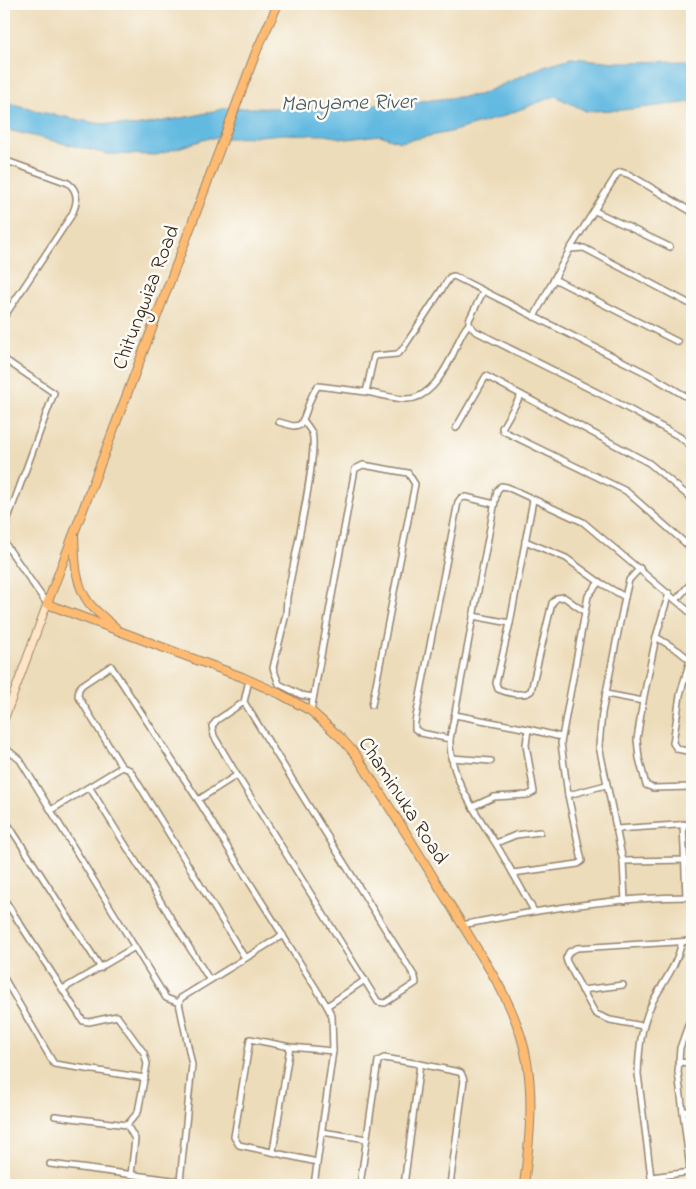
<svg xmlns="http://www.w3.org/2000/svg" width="696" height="1189" font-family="'Indie Flower',sans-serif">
  <rect width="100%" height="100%" fill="#fdfcf7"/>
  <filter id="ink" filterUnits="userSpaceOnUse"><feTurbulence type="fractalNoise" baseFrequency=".02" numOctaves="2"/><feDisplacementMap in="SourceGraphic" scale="10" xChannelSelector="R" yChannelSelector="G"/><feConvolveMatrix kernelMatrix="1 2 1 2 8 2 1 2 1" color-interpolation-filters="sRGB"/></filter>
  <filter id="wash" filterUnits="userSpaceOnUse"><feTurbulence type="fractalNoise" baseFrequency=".0096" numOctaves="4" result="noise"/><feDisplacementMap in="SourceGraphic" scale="20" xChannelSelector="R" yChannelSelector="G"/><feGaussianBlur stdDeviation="1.12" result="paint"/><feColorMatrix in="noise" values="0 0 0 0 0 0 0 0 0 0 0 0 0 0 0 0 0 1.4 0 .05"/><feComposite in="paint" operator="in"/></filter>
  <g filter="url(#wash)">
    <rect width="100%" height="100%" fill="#eddcb9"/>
    <path fill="#64bae1" stroke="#507280" d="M571,58L616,62L692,61V102L622,110L586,111L555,96L498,118L450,132L400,142L380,135L347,139L325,135L283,134L236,138H209L156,155L107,154L4,129V101L40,112L95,123L135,126L193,116L227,108H277L300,102L323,112L361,105L402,103L479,95L544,66Z"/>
  </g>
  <g filter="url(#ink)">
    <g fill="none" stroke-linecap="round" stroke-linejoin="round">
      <g stroke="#94836c" stroke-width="8">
        <g id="street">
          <path d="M4,160L68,183C80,192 77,205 71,216L4,317"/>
          <path d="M595,211L670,247"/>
          <path d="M570,249L584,248L692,305"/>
          <path d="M554,279L678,342"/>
          <path d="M483,292L469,320V324L475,331L612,400L680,437L692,447"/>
          <path d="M534,317L570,249L617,174L621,172L630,175L692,212"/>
          <path d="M4,359L54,393L4,529"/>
          <path d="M366,392C378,394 391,398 404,399C427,401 442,376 451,358C457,347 460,333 469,324"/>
          <path d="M521,395L502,428L503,431L626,491L692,549"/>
          <path d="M303,420C306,424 310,429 312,433C319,451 292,570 287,597L286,614L273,668L279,684L301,695L313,697"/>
          <path d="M279,422L293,426L300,425C308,413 308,397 318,386L366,392L374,356L397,354L402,350L450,277L454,276L650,375L692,400"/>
          <path d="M456,428L486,376L649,463L692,499"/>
          <path d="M533,500L510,623L496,683L498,689C507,693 523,697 531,691L552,603L557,598L564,597L585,612"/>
          <path d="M525,541L566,558L599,582L625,597"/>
          <path d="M4,542L47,604"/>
          <path d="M676,600L692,582"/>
          <path d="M473,616L510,623"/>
          <path d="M656,637L679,651L692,662"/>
          <path d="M690,660L680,695L673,743L677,749L692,752"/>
          <path d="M606,694L643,701L637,739L639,758L646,785L653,788L692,787"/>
          <path d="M643,701L656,637L669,593"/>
          <path d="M244,702L415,977L416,983L385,1003L378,1002L237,775L214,736L212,726L217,720L244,702L249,680"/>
          <path d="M311,711L355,469L363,465L408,473L415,484L372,705"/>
          <path d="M455,715L528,729L561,737"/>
          <path d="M450,739L421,733L415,729V722L458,502L461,498L466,497L494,504"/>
          <path d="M4,747L20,760L166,998L179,1003L181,998L283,935"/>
          <path d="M451,758L491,761"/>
          <path d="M122,767L78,696L79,689L82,685L111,666L198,800L327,1006L332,1016L333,1051L314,1185"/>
          <path d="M90,788L209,979"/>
          <path d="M568,795L606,785"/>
          <path d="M198,800L237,775"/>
          <path d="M472,807L494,797L528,795L534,792L526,745L528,729"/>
          <path d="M51,810L122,767L130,770L245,958"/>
          <path d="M4,818L101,968"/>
          <path d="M683,824L686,897"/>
          <path d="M616,829L692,824"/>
          <path d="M496,843L516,835L540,832"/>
          <path d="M623,861L692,860"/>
          <path d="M513,873L578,864L582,861L568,795L561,743L588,596L599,582"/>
          <path d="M4,899L83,1021L89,1022L117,1016L144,1053L147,1064L138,1112L127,1125L135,1139L131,1175"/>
          <path d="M625,901L623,861L599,746L602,713L625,597L629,580L640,568"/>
          <path d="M534,911C521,888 509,866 496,844C476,812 449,778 450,739L497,491L501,486L507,487L583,522L692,614"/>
          <path d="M462,925C538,910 615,897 692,897"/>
          <path d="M4,978L54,1064L145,1078"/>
          <path d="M63,989L135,947"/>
          <path d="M582,990L623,985"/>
          <path d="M179,1003L192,1065L180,1181L204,1185"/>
          <path d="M327,1006L365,980"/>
          <path d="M692,1014L680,1048L678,1072L692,1185"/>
          <path d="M643,1026L610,1020L598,1015L595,1013L567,962L566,958L569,952L577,948L692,941"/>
          <path d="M678,1062L692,1063"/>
          <path d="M420,1064L459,1072L461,1073L464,1080L450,1185"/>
          <path d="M683,1111H692"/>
          <path d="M55,1116L127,1125"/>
          <path d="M322,1132L367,1139"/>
          <path d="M273,1151L290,1047"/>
          <path d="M317,1162L239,1145L234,1137L250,1039L290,1047L333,1051"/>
          <path d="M50,1164L180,1181"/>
          <path d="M651,1177L691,1172"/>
          <path d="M360,1185L378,1061L384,1058L420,1064L404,1185"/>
          <path d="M652,1185L638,1074C639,1049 641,1024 653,1001C664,981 677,965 682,942"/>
        </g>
      </g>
      <g stroke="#94836c" stroke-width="9">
        <path id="secondary" d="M4,720L47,604"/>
      </g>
      <g stroke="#94836c" stroke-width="10">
        <g id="primary">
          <path d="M278,4L256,52L185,242L47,604L242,677L280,694L311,711L340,737L356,755L411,841L490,970C507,998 522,1030 527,1062C534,1102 529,1145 524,1185"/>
          <path d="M74,535C75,558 74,583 89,603C96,612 106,619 115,627"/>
        </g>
      </g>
      <use href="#street" stroke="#fff" stroke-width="5"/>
      <use href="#secondary" stroke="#ffe4c6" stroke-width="7"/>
      <use href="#primary" stroke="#febb71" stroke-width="8"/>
    </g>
  </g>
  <g text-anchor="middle" stroke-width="5" stroke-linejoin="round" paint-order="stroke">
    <g font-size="21" fill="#3b2a1e" stroke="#fdfcf7">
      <text transform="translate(145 297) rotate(-69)" y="7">Chitungwiza Road</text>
      <text transform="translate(404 800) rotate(57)" y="7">Chaminuka Road</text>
    </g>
    <g font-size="22" font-style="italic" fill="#495c62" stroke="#fdfcf7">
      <text transform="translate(348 101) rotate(-1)" y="8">Manyame River</text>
    </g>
  </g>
  <rect width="696" height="1189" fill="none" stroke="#fdfcf7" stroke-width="20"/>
</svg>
